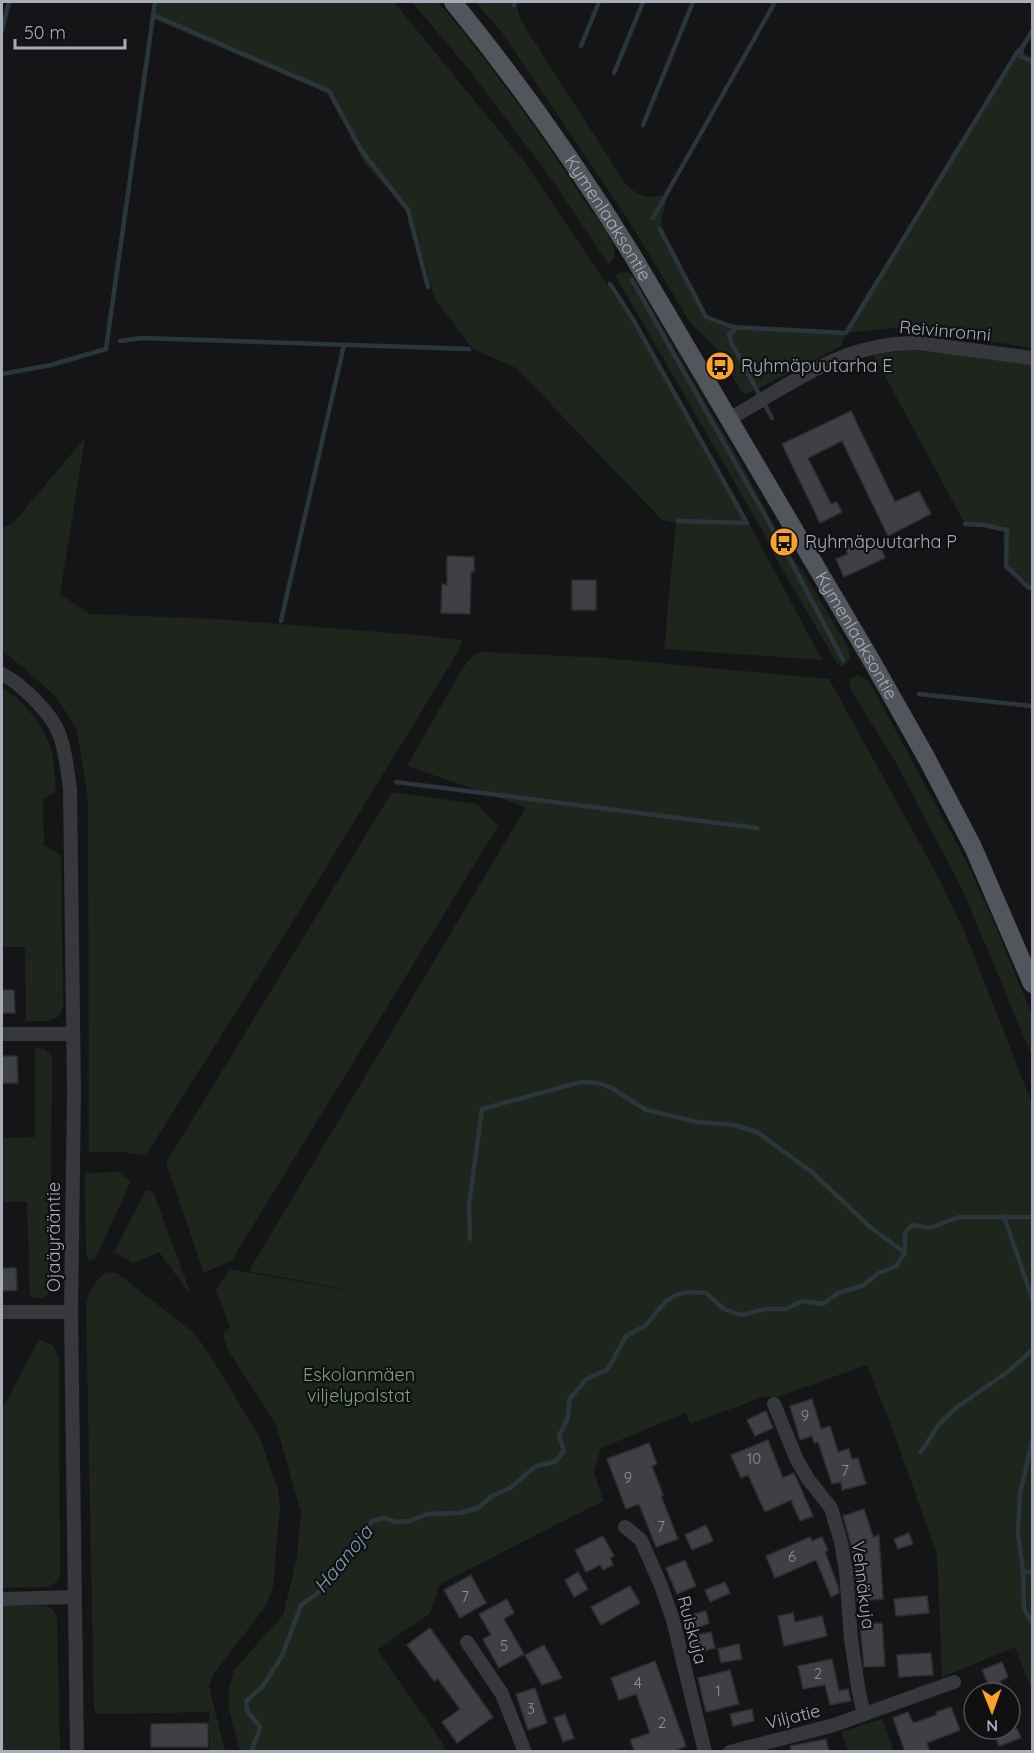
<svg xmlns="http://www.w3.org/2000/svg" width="1034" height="1753" font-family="Quicksand,sans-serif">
  <rect width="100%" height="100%" fill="#151517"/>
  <g fill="#1d251d">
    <path d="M154,2H394L526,164L633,323L752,529L822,660L664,649L676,523L662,520L516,368L473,349L435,299L409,211L365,164L328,94L151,18Z"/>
    <path d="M412,2H438C491,65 541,133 585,202C595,216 610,233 614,249C616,256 614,260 608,264L548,174L470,71Z"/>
    <path d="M475,2H516L521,21L627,186C644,199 647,198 667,194L660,229L706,317L733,327L846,333L1018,51L1032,57V348L903,327L846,333L841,346L751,392L745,394L740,390L719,351L691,324L629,221L501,31Z"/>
    <path d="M625,271L631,274L635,280L744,469L777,532V541L770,544L615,275Z"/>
    <path d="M912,350L1032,363V586H1030L1005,567L1003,526L964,522L873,354Z"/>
    <path d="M85,438L60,594L89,614L216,619L418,635L462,640L459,650L287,931L146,1155L120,1152H89L88,799L77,730L57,698L24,668L2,651V528L13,523Z"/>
    <path d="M781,547H785L806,577L849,648L850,660L842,666L838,665L774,555L775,551Z"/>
    <path d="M483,652L605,658L829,679L935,871L964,930L1032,1104V1690L1015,1647L942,1677L937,1554L891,1425L867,1365L777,1397H763L690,1424L686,1413L601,1448L594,1471L603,1501L440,1584L430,1613L377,1650L442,1742L445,1751H240L229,1710V1688L234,1670L283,1615L297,1558L301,1513L276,1425L227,1348L223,1334L230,1327L216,1290L230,1269L394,1299L249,1271L526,807L407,766L462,669L473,655Z"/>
    <path d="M858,675L869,681L966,861L993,920L1032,1015V1056L963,891L896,763L851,690L849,680Z"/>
    <path d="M2,688C26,702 48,730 53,758C55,769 55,780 56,791L43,800L44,845L61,855L63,1008L58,1017L47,1021H26L25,947H2Z"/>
    <path d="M392,792L477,804L498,826L232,1260L204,1273L166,1163Z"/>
    <path d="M35,1048L44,1049L52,1057V1076L50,1285L48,1294L43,1298L30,1297L27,1202H2V1138L35,1137Z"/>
    <path d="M118,1172L131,1181L95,1259L89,1261L86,1253L85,1173Z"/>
    <path d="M146,1190L153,1192L192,1297L159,1252L133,1263L114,1252Z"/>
    <path d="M107,1272L117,1273L194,1333L208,1352L260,1438L278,1490L280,1508L273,1586L266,1606L213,1675L209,1686L225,1751H210L209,1712L103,1714H97L94,1709L86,1308C87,1295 95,1279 107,1272Z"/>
    <path d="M39,1339L53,1346L59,1358L60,1575L58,1581L48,1587L2,1588V1410Z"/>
    <path d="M2,1606H46L52,1609L57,1617L60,1751H2Z"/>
    <path d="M882,1719L894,1751H849L841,1732Z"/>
  </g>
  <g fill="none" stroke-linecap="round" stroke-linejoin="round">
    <g stroke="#2a363c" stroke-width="4.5">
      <path d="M514,5L515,2"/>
      <path d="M153,15L329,91L361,150L408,210L428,287"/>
      <path d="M2,30L9,2"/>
      <path d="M1032,31L1022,48L1021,57L1032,61"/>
      <path d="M581,46L599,2"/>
      <path d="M614,73L643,2"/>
      <path d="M643,125L693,2"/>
      <path d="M653,218L775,2"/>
      <path d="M660,229L706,317L733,327L846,333L1018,51L1022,48"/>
      <path d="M632,280L776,535"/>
      <path d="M610,284L634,321L747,523L678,521"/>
      <path d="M737,328L729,334L732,344L772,418"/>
      <path d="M120,341L141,338L469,349"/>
      <path d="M2,374L51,365L106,349L155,2"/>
      <path d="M965,524L984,525L1007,530L1006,566L1029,588L1032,587"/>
      <path d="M785,550L843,660"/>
      <path d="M281,621L344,345"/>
      <path d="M919,694L1032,706"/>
      <path d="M396,782L757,828"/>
      <path d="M1004,1216L1032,1298"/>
      <path d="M470,1239L469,1204L482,1109L581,1082L598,1083L612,1088L646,1110L698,1122L734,1125L757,1132L813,1173L870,1227L905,1253"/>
      <path d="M1032,1441L1020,1494L1018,1533L1023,1571L1024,1609L1032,1622"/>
      <path d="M920,1452L924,1448L939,1424L957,1407L1009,1371L1032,1350"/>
      <path d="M1023,1571L1032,1573"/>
      <path d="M252,1752C252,1742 259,1737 260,1727L247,1711L246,1701L262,1687L282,1656L301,1605L322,1590L339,1560L354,1547L372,1521L384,1518L396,1522L410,1521L427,1514L460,1513L478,1508L492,1496L510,1488L536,1466L555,1462L564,1451L559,1436L567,1420L570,1398L587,1379L608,1369L626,1336L645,1326L666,1301L678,1294L690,1292L706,1293L724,1309L741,1315L766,1309H786L802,1301L823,1304L838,1293L862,1286L879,1273L896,1266L905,1253V1233L912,1225L930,1228L959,1217H1032"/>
    </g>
  </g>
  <g fill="#3f4044" stroke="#2f2f33" stroke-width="1.5">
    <path d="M851,411L895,502L919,491L931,514L888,536L842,441L808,458L831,504L837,502L842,512L820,523L782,444Z"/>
    <path d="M860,540L863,548L878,541L885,558L844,577L836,559L848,554L845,547Z"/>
    <path d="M447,556L474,557V572H471L470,614L441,613L442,584L447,585Z"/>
    <rect x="572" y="580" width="24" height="30"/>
    <path d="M2,990H14L15,1013H2Z"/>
    <path d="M2,1056H17L18,1083H2Z"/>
    <path d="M2,1268H16L17,1290L2,1291Z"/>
    <path d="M812,1399L821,1429L830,1426L838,1452L849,1449L852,1459L858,1458L866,1484L842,1490L841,1482L832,1484L818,1442L814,1443L812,1436L800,1440L790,1406Z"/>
    <path d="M766,1411L773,1428L755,1436L747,1420Z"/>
    <path d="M768,1440L783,1478L794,1473L813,1516L800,1521L791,1500L765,1512L748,1475L741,1478L731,1455Z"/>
    <path d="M649,1443L657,1464L652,1466L663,1495L661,1496L678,1539L656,1547L639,1504L626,1509L607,1459Z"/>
    <path d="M864,1509L873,1537L879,1535L883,1599L857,1601L853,1552L843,1516Z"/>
    <path d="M706,1525L713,1541L692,1550L685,1535Z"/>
    <path d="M909,1533L913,1544L898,1549L894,1539Z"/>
    <path d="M603,1536L614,1556L610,1558L613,1565L603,1570L600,1565L586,1572L575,1550Z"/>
    <path d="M810,1537L812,1541L822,1537L828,1550L825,1552L838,1586L839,1593L831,1597L816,1560L775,1578L766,1556Z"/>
    <path d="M685,1560L696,1586L677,1594L666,1568Z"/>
    <path d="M578,1572L588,1589L574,1597L565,1580Z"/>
    <path d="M471,1575L486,1603L460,1618L444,1590Z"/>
    <path d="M725,1582L730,1593L710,1602L705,1590Z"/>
    <path d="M630,1586L640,1603L601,1625L591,1607Z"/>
    <path d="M927,1596L929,1613L896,1616L894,1599Z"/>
    <path d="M507,1599L514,1613L504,1619L524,1654L499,1668L483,1639L491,1635L479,1614Z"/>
    <path d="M706,1611L709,1623L689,1632L685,1616Z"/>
    <path d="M793,1613L795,1622L822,1616L827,1636L784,1646L778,1616Z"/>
    <path d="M882,1623L885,1666L864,1667L860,1624Z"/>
    <path d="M430,1628L493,1717L457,1743L442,1722L460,1709L438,1679L434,1681L407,1645Z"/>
    <path d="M711,1632L715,1648L694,1654L690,1636Z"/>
    <path d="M739,1644L742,1659L721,1663L718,1649Z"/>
    <path d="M544,1645L562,1678L542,1685L525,1655Z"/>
    <path d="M931,1653L933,1675L899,1677L897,1655Z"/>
    <path d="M832,1659L839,1691L848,1689L851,1701L830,1705L825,1685L803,1689L798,1666Z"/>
    <path d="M655,1661L686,1746L672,1752H635L630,1740L650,1733L636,1694L619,1700L611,1678Z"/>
    <path d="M1002,1662L1008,1677L1000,1681L1004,1693H992L982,1670Z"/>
    <path d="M730,1670L739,1704L706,1712L698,1678Z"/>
    <path d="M535,1688L547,1723L528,1730L516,1694Z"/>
    <path d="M951,1707L960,1730L927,1743L930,1752H905L893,1718L908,1712L913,1723L937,1715L936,1712Z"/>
    <path d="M752,1709L754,1721L733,1726L730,1714Z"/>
    <path d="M565,1714L574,1738L563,1742L554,1718Z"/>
    <path d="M208,1723V1747H151V1724Z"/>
    <path d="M992,1729H1017L1021,1738L999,1746Z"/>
    <path d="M826,1739L829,1752H791L790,1746Z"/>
  </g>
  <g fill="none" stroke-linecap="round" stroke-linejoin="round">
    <g stroke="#36383c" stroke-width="14">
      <path d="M729,419C792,384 842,342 918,343L1032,358"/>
      <path d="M2,674C19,682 45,708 55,725C65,743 67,769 70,789L74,1092L71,1312L77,1752"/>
      <path d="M2,1034H73"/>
      <path d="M2,1312H71"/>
      <path d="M774,1404L797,1460L808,1479L831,1508L841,1542L846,1571L851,1639L859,1693L864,1714"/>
      <path d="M625,1527L641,1540L662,1588L673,1620L705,1752"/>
      <path d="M2,1599L75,1597"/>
      <path d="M467,1642L502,1694L525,1752"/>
      <path d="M730,1752L834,1725L954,1682"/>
    </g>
    <path stroke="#52555c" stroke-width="18" id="s1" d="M453,2C519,83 579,168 634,258L870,658L926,757L973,847L1032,984"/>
  </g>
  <defs>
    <g id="bus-disc" transform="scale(1.5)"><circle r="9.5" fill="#fda128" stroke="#101012"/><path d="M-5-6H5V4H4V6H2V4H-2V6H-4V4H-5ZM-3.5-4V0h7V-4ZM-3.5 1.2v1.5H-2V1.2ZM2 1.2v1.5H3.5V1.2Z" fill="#111"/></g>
  </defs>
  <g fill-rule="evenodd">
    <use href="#bus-disc" x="720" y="366"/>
    <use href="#bus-disc" x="784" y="542"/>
  </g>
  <g text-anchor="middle" stroke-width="4.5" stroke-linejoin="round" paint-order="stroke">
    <g font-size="15" fill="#8c929b">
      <text x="805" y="1421">9</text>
      <text x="754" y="1464">10</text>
      <text x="845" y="1476">7</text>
      <text x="628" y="1483">9</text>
      <text x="661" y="1532">7</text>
      <text x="792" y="1562">6</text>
      <text x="465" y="1602">7</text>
      <text x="504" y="1651">5</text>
      <text x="818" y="1679">2</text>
      <text x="638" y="1688">4</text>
      <text x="718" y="1696">1</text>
      <text x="531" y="1714">3</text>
      <text x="662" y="1728">2</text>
    </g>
    <g font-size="18" fill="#a6adb8" stroke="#101012">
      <text dy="6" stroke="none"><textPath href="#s1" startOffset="266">Kymenlaaksontie</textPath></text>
      <text transform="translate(945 331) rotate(5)" y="6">Reivinronni</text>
      <text dy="6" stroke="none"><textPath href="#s1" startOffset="752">Kymenlaaksontie</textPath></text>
      <text transform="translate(54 1237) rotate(-90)" y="6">Ojaäyrääntie</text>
      <text transform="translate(863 1585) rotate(83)" y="6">Vehnäkuja</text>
      <text transform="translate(692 1630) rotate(75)" y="6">Ruiskuja</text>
      <text transform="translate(793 1717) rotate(-14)" y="6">Viljatie</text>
    </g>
    <g font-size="18" fill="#a6adb8" stroke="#101012" text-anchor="start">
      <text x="741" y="372">Ryhmäpuutarha E</text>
      <text x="805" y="548">Ryhmäpuutarha P</text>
    </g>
    <g font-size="18" fill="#7da47c" stroke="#101012">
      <text x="359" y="1381">Eskolanmäen<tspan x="359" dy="21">viljelypalstat</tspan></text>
    </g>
    <g font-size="20" font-style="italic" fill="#7b9fb5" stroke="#101012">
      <text transform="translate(343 1559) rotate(-51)" y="7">Haanoja</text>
    </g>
  </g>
  <rect width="1034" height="1753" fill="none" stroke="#a6adb8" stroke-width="6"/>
  <g transform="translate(992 1711) rotate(179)"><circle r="28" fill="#101012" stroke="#4c4f54" stroke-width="1.5"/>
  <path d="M0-4.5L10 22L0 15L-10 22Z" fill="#fda128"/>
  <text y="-9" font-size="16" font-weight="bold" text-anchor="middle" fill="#a6adb8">N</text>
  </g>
  <path d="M15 39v9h110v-9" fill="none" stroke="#a6adb8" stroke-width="3"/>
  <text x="24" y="39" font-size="18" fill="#a6adb8" stroke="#101012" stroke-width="4.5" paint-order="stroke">50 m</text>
</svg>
